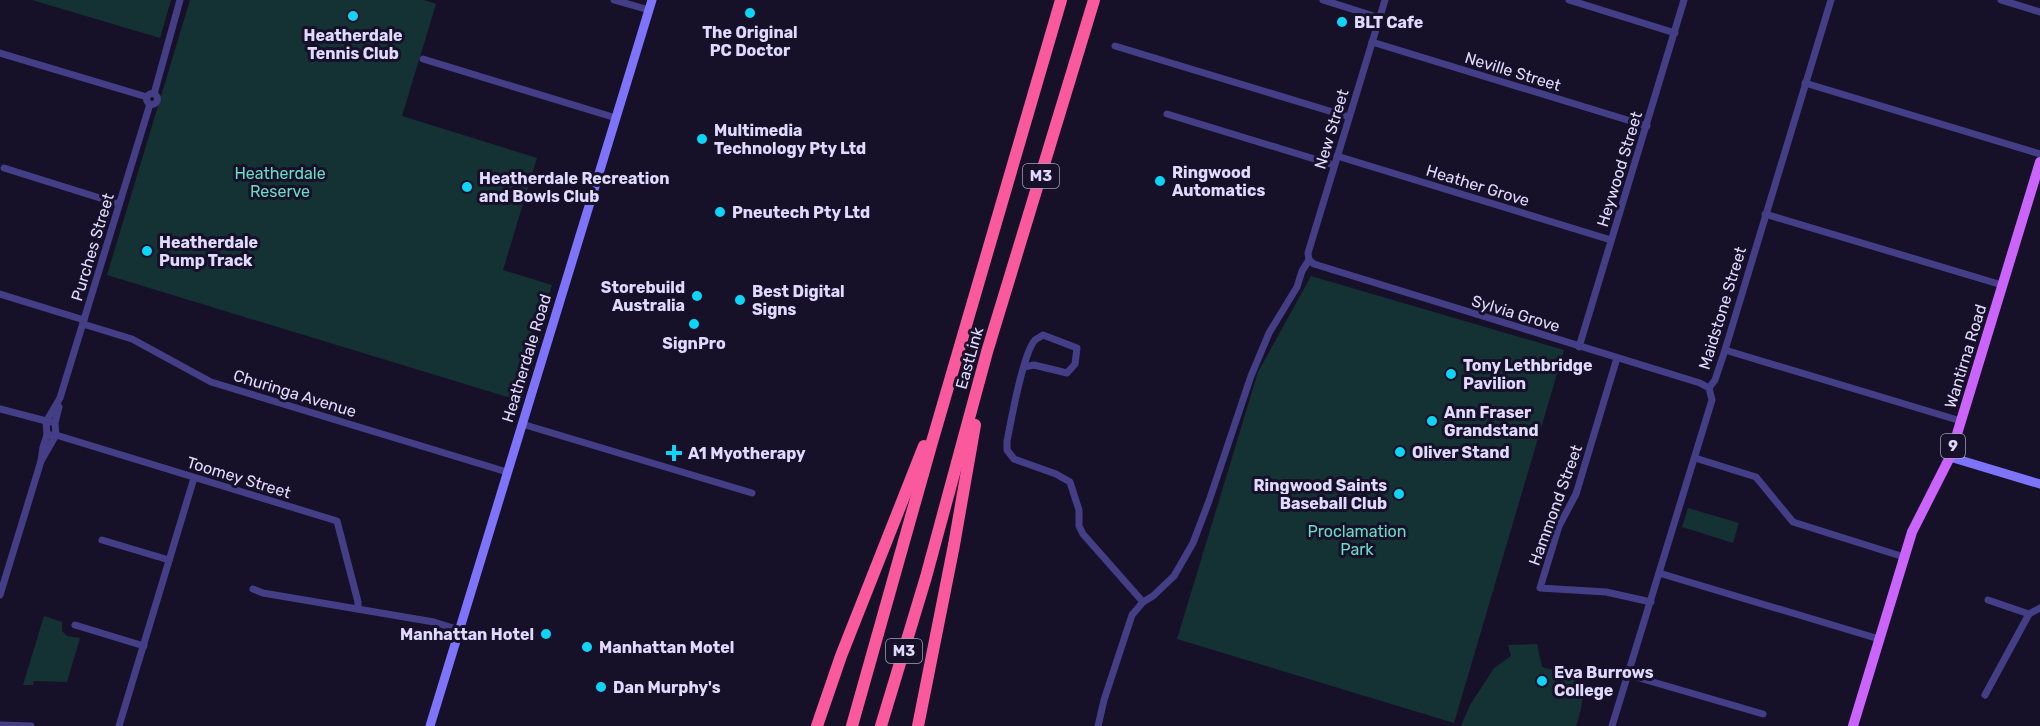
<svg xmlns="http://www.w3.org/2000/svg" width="2040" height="726" font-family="Rubik,sans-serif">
  <rect width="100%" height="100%" fill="#161129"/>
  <g fill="#143233">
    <path d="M32,0H171L160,38Z"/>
    <path d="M190,0H424L436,4L402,116L537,158L503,270L552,285L517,400L107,275Z"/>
    <path d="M1311,276L1564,350L1454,723L1177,639L1258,372Z"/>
    <path d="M1688,508L1739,523L1733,543L1682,527Z"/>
    <path d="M44,616L62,622V631L67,636L80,638L67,682L34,681L33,685H23Z"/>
    <path d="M1537,644L1542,667L1567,674L1571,668H1578C1586,687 1583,707 1576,726H1461L1470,705L1494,668L1511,656L1508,645Z"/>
  </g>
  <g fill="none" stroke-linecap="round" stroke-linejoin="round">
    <g stroke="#443e86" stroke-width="7">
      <path d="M614,0L649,10"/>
      <path d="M1323,0L1380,18"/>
      <path d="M1385,0L1308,253L1309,260L1314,264L1700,383L1709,388"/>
      <path d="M1569,0L1675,33"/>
      <path d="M2001,0L2040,12"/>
      <path d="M1372,42L1647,126"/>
      <path d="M1115,46L1349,117"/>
      <path d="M0,53L147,97"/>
      <path d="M423,59L616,118"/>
      <path d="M1805,83L2040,154"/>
      <circle cx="152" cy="99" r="5.5"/>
      <path d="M154,94L180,0"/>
      <path d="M1167,114L1334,165"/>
      <path d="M1337,156L1611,240"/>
      <path d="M4,168L119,204"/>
      <path d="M1765,214L2002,285"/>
      <path d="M0,294L84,320"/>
      <path d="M83,324L132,339L211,382L507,472"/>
      <path d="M1579,347L1684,0"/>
      <path d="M1725,350L1961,421"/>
      <path d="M1617,358L1576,494L1559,526L1540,588L1606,592L1651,602"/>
      <path d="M1024,367L1034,365L1067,373L1075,364L1077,348L1043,335C1042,336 1036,339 1035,340C1023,353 1011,421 1007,441V450L1014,459L1056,474L1070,482L1079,510V526L1083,534L1143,602"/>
      <path d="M0,409L50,422"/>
      <path d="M522,424L752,493"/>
      <path d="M47,435H56L337,521L358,602V609"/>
      <path d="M1695,458L1756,477L1793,522L1904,557"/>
      <path d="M41,461L43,447L47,435L46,422L60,398L150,104"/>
      <path d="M102,540L169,560"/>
      <path d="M1659,573L1879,639"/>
      <path d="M253,589L263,593L434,622L459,630"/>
      <path d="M0,595L41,461L56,435L55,423L59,407"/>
      <path d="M1988,600L2029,614L2040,608"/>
      <path d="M75,625L144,646"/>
      <path d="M1629,675L1763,714"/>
      <path d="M1985,695L2029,614"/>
      <path d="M0,725L31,726"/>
      <path d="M119,726L194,478"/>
      <path d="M1098,726L1104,700L1132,615L1143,602L1153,596L1174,576L1193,543L1209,501L1251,376L1269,333L1297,287L1302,271L1309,260"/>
      <path d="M1612,726L1712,400L1709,388L1715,380L1725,350L1831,0"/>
    </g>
    <g stroke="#7e74fb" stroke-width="9">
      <path d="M1950,457L2040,484"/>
      <path d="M430,726L652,0"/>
    </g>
    <path stroke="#ca64fb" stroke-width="10" d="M1853,726L1912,532L1950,457L2040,162"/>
    <g stroke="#fa599e" stroke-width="12">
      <path d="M817,726L841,656L924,446"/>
      <path d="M852,726L932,442L1061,0"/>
      <path d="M881,726L926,577L987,352L1094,0"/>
      <path d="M918,726L954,545L975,425"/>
    </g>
  </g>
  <g fill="#0cd5f8" stroke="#161129" stroke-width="2">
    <circle cx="750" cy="13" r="6"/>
    <circle cx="353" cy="16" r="6"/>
    <circle cx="1342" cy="22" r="6"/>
    <circle cx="702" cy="139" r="6"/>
    <circle cx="1160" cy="181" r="6"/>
    <circle cx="467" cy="187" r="6"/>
    <circle cx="720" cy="212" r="6"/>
    <circle cx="147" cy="251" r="6"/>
    <circle cx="697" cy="296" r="6"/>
    <circle cx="740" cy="300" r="6"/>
    <circle cx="694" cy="324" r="6"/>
    <circle cx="1451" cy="374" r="6"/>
    <circle cx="1432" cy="421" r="6"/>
    <circle cx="1400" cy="452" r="6"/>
    <path d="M671 444h6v6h6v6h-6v6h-6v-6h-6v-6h6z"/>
    <circle cx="1399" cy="494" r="6"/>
    <circle cx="546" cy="634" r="6"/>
    <circle cx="587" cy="647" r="6"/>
    <circle cx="1542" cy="681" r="6"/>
    <circle cx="601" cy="687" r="6"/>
  </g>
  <g text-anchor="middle" stroke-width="6" stroke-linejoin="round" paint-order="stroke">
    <g fill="#161129" stroke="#a39ebe" stroke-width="1.5">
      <rect x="1023" y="164" width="36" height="24" rx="4.5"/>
      <rect x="1941" y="434" width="24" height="24" rx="4.5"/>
      <rect x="886" y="639" width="36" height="24" rx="4.5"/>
    </g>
    <g font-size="15" font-weight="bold" fill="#e0dafe">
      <text x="1041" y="181">M3</text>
      <text x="1953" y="451">9</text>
      <text x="904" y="656">M3</text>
    </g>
    <g font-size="16" font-weight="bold" fill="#e0dafe" stroke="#161129" text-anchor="start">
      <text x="1354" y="28">BLT Cafe</text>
      <text x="750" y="38" text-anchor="middle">The Original<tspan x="750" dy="18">PC Doctor</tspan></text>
      <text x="353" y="41" text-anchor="middle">Heatherdale<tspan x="353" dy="18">Tennis Club</tspan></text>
      <text x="714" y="136">Multimedia<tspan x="714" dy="18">Technology Pty Ltd</tspan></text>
      <text x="1172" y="178">Ringwood<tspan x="1172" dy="18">Automatics</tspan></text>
      <text x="479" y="184">Heatherdale Recreation<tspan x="479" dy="18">and Bowls Club</tspan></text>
      <text x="732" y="218">Pneutech Pty Ltd</text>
      <text x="159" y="248">Heatherdale<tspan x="159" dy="18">Pump Track</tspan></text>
      <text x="685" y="293" text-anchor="end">Storebuild<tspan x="685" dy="18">Australia</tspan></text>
      <text x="752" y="297">Best Digital<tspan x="752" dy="18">Signs</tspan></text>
      <text x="694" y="349" text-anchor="middle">SignPro</text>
      <text x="1463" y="371">Tony Lethbridge<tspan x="1463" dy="18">Pavilion</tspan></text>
      <text x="1444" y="418">Ann Fraser<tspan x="1444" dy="18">Grandstand</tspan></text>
      <text x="1412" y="458">Oliver Stand</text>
      <text x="688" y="459">A1 Myotherapy</text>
      <text x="1387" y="491" text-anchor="end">Ringwood Saints<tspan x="1387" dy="18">Baseball Club</tspan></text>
      <text x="534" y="640" text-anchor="end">Manhattan Hotel</text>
      <text x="599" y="653">Manhattan Motel</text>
      <text x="1554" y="678">Eva Burrows<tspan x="1554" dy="18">College</tspan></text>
      <text x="613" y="693">Dan Murphy's</text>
    </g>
    <g font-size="16" fill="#e0dafe" stroke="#161129">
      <text transform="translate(1513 71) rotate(17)" y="6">Neville Street</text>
      <text transform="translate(1331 129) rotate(-73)" y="6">New Street</text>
      <text transform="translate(1619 169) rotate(-73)" y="6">Heywood Street</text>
      <text transform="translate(1478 185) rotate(17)" y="6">Heather Grove</text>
      <text transform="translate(92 247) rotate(-73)" y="6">Purches Street</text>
      <text transform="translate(1722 308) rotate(-73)" y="6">Maidstone Street</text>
      <text transform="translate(1516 313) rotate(17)" y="6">Sylvia Grove</text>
      <text transform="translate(1965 356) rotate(-73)" y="6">Wantirna Road</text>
      <text transform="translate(526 358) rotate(-73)" y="6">Heatherdale Road</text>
      <text transform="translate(969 358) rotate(-74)" y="6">EastLink</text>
      <text transform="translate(295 393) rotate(17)" y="6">Churinga Avenue</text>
      <text transform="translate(239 477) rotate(17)" y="6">Toomey Street</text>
      <text transform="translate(1555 505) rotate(-70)" y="6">Hammond Street</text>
    </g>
    <g font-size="16" fill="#67ddc6" stroke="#161129">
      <text x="280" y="179">Heatherdale<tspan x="280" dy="18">Reserve</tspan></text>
      <text x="1357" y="537">Proclamation<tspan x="1357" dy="18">Park</tspan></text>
    </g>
  </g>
</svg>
